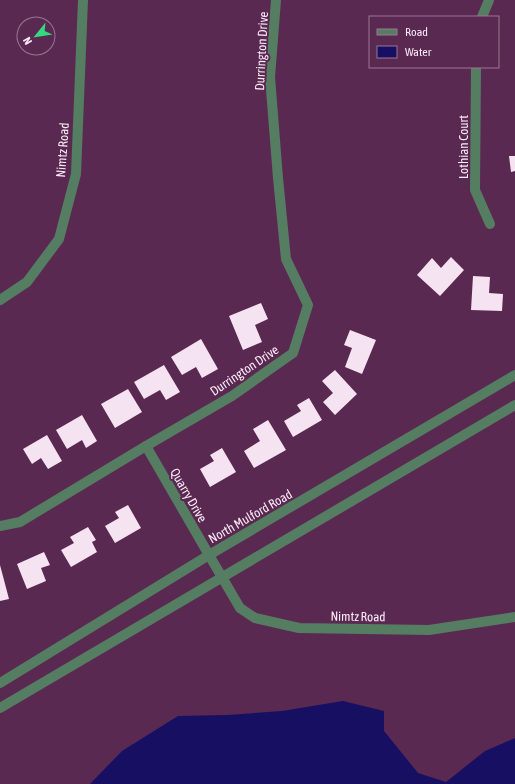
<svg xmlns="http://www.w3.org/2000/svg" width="515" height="784" font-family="'Asap Condensed',sans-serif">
  <rect width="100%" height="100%" fill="#5a2951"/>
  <path fill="#160f62" d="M343,701L384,711V731L418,773L446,782L485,751L515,738V784H90L122,751L178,716L228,715L282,711Z"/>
  <g fill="#f6e3f1">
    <path d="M509,156H515V171L511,172Z"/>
    <path d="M451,257L464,270L440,296L417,275L432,258L441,268Z"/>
    <path d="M473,276L490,277L489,293L503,294L502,311L471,310Z"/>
    <path d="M261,303L268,319L255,325L262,342L243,350L229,316Z"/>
    <path d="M350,330L376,340L362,374L345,367L352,348L344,345Z"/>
    <path d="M201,339L218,369L202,378L196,367L182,375L171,357Z"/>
    <path d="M164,365L180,392L166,400L160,390L144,399L134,382Z"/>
    <path d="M335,370L357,394L335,415L323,402L333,393L322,381Z"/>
    <path d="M128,389L142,412L115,428L101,404Z"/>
    <path d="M309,398L322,420L293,437L284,421L301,411L297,405Z"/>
    <path d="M82,415L97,441L86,448L82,440L67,449L56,430Z"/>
    <path d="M268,420L286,450L254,468L244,451L260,441L253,429Z"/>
    <path d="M47,435L62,461L48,469L41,458L32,464L23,449Z"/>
    <path d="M222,448L236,472L210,487L200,469L214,461L210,455Z"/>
    <path d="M128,505L141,528L115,543L105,526L119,518L115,512Z"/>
    <path d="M88,527L96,540L92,542L97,552L71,567L61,550L74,543L70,537Z"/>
    <path d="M44,552L50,565L41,568L46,581L27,589L17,564Z"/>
    <path d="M0,565L9,599L0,601Z"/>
  </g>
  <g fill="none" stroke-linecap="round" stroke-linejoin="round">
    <g stroke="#557d62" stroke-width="10">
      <path d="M482,17L489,0"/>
      <path d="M476,67L475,190L490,224"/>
      <path d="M0,300L27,282L59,239L76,174L83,0"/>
      <path d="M146,446L209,555L240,608L255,618L299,628L429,630L515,617"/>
      <path d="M0,526L20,522L146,446L232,396L293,353L308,305L286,259L278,178L270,77L276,0"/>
      <path d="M0,683L209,555L515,375"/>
      <path d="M0,708L515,405"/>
    </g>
  </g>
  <g text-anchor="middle" stroke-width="4" stroke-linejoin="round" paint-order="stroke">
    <g font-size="13" fill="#fbe9f7" stroke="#5a2951">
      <text transform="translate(261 51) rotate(-87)" y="5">Durrington Drive</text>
      <text transform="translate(463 147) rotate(-90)" y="5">Lothian Court</text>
      <text transform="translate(62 150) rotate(-86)" y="5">Nimtz Road</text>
      <text transform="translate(244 370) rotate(-34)" y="5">Durrington Drive</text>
      <text transform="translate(189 495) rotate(60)" y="5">Quarry Drive</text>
      <text transform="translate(250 516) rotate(-30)" y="5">North Mulford Road</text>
      <text transform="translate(358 616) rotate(1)" y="5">Nimtz Road</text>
    </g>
  </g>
  <rect x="369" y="16" width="130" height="52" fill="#5a2951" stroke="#9a7693"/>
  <rect x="377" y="29" width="20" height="6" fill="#557d62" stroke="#9a7693"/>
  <text x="405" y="36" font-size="12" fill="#fbe9f7">Road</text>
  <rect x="377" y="46" width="20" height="12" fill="#160f62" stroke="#9a7693"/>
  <text x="405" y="56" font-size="12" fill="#fbe9f7">Water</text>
  <g transform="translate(36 36) rotate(240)"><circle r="19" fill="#5a2951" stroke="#9a7693"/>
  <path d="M0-3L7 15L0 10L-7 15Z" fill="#34d881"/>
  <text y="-6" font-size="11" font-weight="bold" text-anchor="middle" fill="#fbe9f7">N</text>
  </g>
</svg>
